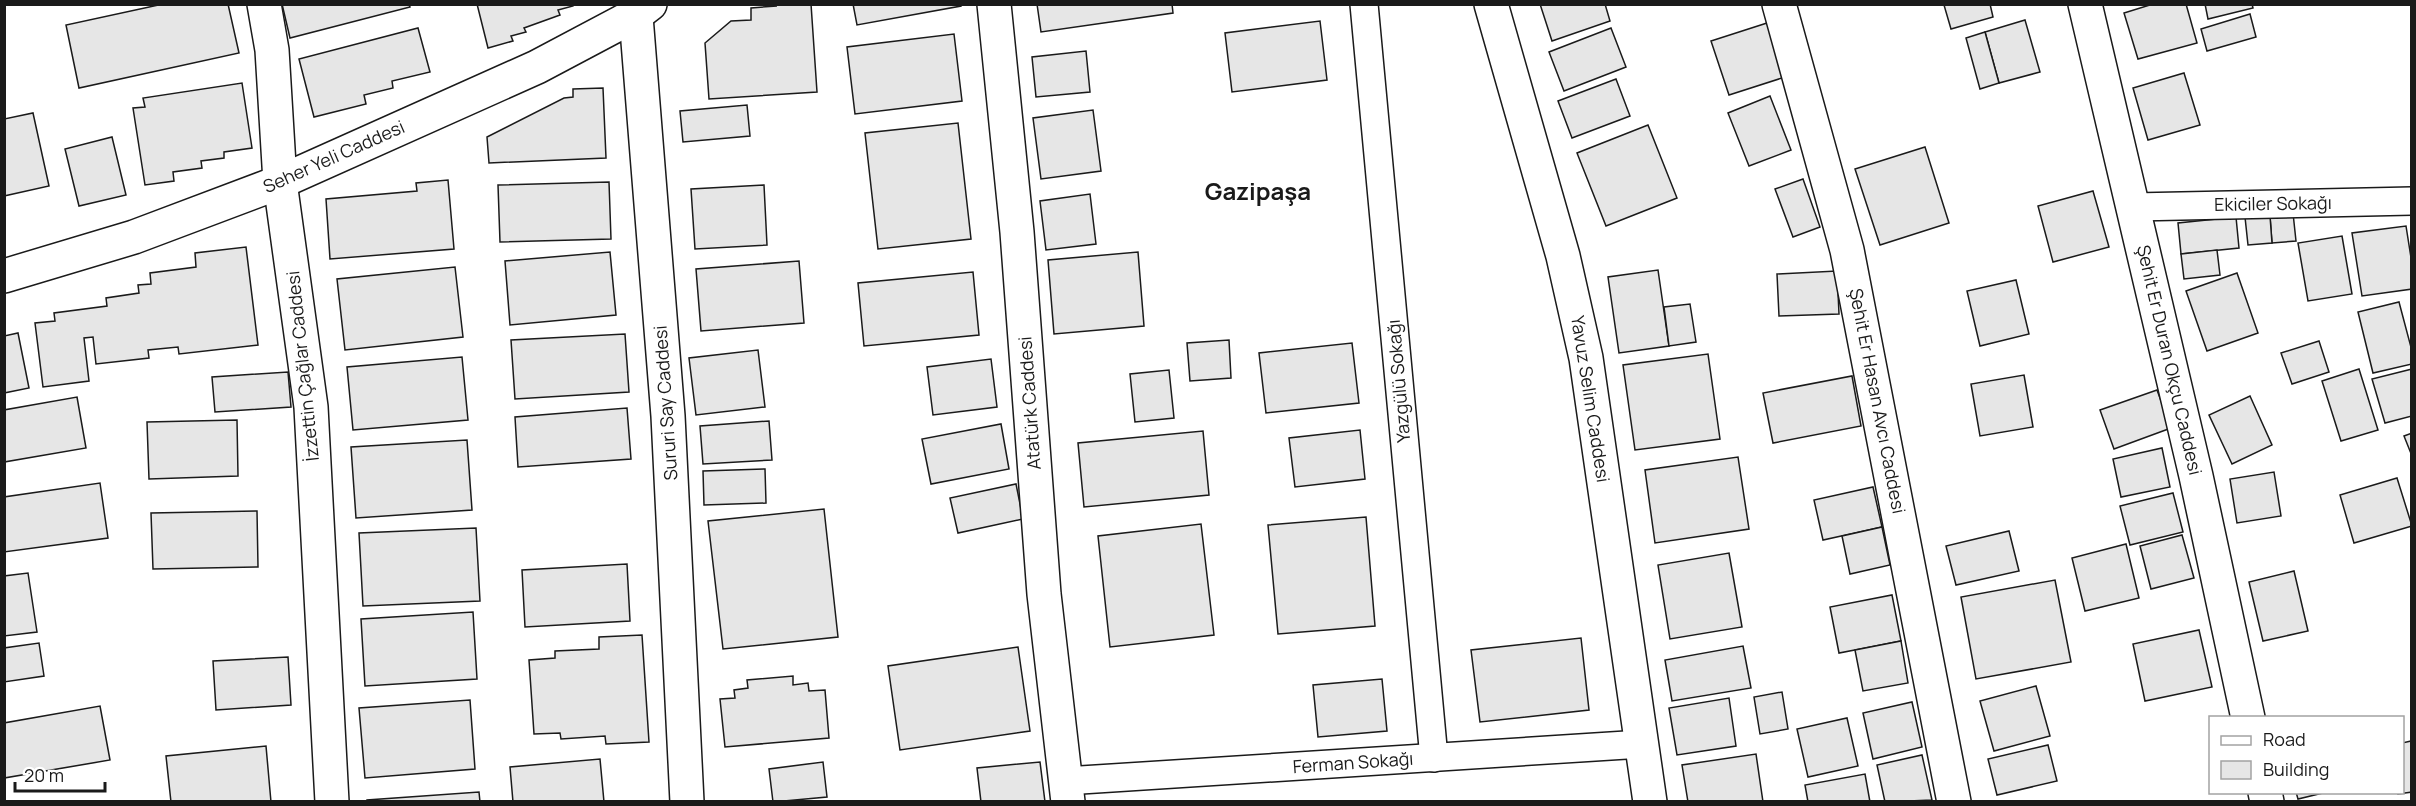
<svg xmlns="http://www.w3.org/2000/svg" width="2416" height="806" font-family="Manrope,sans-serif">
  <rect width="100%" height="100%" fill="#fff"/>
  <g fill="#e6e6e6" stroke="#1a1a1a" stroke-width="1.5">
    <path d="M163,4H228L239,53L79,88L66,25Z"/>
    <path d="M282,4H409L410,7L290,38Z"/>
    <path d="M477,4H573V6L558,10L560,15L524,28L526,32L511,36L513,41L488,48Z"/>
    <path d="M775,4H811L817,92L709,99L705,43L731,21L751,20V8L776,6Z"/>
    <path d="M853,4H961V6L857,25Z"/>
    <path d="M1037,4H1172L1173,13L1041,32Z"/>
    <path d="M1540,4H1605L1610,21L1552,41Z"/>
    <path d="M1990,4L1993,17L1951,29L1944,5Z"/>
    <path d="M2153,4H2186L2197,43L2138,59L2124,13Z"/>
    <path d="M2205,4H2252L2253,8L2208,19Z"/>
    <path d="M2250,14L2256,37L2207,51L2201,29Z"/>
    <path d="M2025,20L2040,72L1999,83L1985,32Z"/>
    <path d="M1320,21L1327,80L1232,92L1225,33Z"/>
    <path d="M1767,23L1785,77L1729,95L1711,41Z"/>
    <path d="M418,28L430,72L392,81L393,88L364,95L366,104L314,117L299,59Z"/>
    <path d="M1611,28L1626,67L1564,91L1549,52Z"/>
    <path d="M1985,32L1999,83L1980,89L1966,38Z"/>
    <path d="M954,34L962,101L855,114L847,47Z"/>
    <path d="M1086,51L1090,92L1036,97L1032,57Z"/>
    <path d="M2184,73L2200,125L2148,140L2133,88Z"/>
    <path d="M1616,79L1630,116L1572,138L1558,101Z"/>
    <path d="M242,83L252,148L224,152V158L201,161L202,168L173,172L174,181L145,185L133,108L145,107L143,98Z"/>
    <path d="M603,88L606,158L489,163L487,137L564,98L573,97V89Z"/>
    <path d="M1770,96L1791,150L1749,166L1728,113Z"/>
    <path d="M747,105L750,136L683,142L680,111Z"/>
    <path d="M1093,110L1101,171L1041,179L1033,118Z"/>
    <path d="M33,113L49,186L4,196V119Z"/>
    <path d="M958,123L971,239L878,249L865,133Z"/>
    <path d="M1648,125L1677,198L1606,226L1577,153Z"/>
    <path d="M112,137L126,195L79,206L65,149Z"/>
    <path d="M1925,147L1949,223L1880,245L1855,169Z"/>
    <path d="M1803,179L1820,227L1793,237L1775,189Z"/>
    <path d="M448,180L454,249L330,259L326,199L417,191L416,183Z"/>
    <path d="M609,182L611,239L500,242L498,185Z"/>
    <path d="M764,185L767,245L695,249L691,189Z"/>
    <path d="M2093,191L2109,247L2053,262L2038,206Z"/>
    <path d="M1090,194L1096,244L1046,250L1040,201Z"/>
    <path d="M2293,213L2296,241L2272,243L2270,216Z"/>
    <path d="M2270,216L2272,243L2248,245L2245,217Z"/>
    <path d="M2236,217L2239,248L2181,254L2178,223Z"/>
    <path d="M2406,226L2412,264V289L2362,296L2352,233Z"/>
    <path d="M2342,236L2352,294L2308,301L2298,243Z"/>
    <path d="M246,247L258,345L179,354L178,347L148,350L149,358L96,364L93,337L84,338L89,381L43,387L35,323L55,321L54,313L107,306L106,298L139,293L138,285L151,284L150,273L196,267L195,253Z"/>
    <path d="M2217,250L2220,275L2184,279L2181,254Z"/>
    <path d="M610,252L616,315L510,325L505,261Z"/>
    <path d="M1138,252L1144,326L1054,334L1048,260Z"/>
    <path d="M799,261L804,323L701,331L696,269Z"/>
    <path d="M455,267L463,337L345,350L337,279Z"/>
    <path d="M1658,270L1669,346L1619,353L1608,277Z"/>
    <path d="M1837,271L1839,314L1779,316L1777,274Z"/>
    <path d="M973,272L979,335L864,346L858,283Z"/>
    <path d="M2237,273L2258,333L2207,351L2186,291Z"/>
    <path d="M2016,280L2029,334L1980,346L1967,291Z"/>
    <path d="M2399,302L2412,351V364L2373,373L2358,312Z"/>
    <path d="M1690,304L1696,342L1669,346L1664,307Z"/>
    <path d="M18,333L29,388L4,393V336Z"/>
    <path d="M625,334L629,392L515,399L511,340Z"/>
    <path d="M1229,340L1231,378L1190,381L1187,343Z"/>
    <path d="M2319,341L2329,372L2292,384L2281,353Z"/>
    <path d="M1352,343L1359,403L1266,413L1259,353Z"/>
    <path d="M758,350L765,407L696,415L689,358Z"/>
    <path d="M1708,354L1720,439L1635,450L1623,365Z"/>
    <path d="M462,357L468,420L353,430L347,367Z"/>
    <path d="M991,359L997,407L933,415L927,367Z"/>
    <path d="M2359,369L2378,430L2341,441L2322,381Z"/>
    <path d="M2412,369V416L2385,423L2372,379Z"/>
    <path d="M1169,370L1174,418L1135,422L1130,374Z"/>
    <path d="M288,372L291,407L215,412L212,377Z"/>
    <path d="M2024,375L2033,427L1980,436L1971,384Z"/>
    <path d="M1852,376L1861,426L1773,443L1763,393Z"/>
    <path d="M2157,390L2171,428L2114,449L2100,410Z"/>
    <path d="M2250,396L2272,445L2232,464L2209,415Z"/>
    <path d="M77,397L86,448L4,462V410Z"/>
    <path d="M627,408L631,459L518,467L515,417Z"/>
    <path d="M237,420L238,476L149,479L147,422Z"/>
    <path d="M769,421L772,460L703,464L700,426Z"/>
    <path d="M1001,424L1009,469L931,484L922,439Z"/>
    <path d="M1360,430L1365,479L1295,487L1289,438Z"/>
    <path d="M1203,431L1209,495L1084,507L1078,443Z"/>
    <path d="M2412,433V456L2404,436Z"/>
    <path d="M467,440L472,510L356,518L351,447Z"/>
    <path d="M2162,448L2170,487L2121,497L2113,459Z"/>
    <path d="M1738,457L1749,529L1655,543L1645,470Z"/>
    <path d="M765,469L766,503L704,505L703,471Z"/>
    <path d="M2274,472L2281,516L2237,523L2230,479Z"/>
    <path d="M2397,478L2412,526L2354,543L2340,495Z"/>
    <path d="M100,483L108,538L4,552V497Z"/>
    <path d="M1016,484L1023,519L958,533L950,498Z"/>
    <path d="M1873,487L1882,527L1823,540L1814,500Z"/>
    <path d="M2173,493L2183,532L2130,545L2120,506Z"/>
    <path d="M824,509L838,637L723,649L708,521Z"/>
    <path d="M257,511L258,567L153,569L151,513Z"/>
    <path d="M1366,517L1375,626L1278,634L1268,525Z"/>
    <path d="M1201,524L1214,635L1110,647L1098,536Z"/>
    <path d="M1882,527L1890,565L1850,574L1842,536Z"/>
    <path d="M476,528L480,601L363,606L359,533Z"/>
    <path d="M2009,531L2019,571L1956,585L1946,546Z"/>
    <path d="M2182,535L2194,578L2151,589L2140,546Z"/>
    <path d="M2126,544L2139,598L2085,611L2072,558Z"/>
    <path d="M1729,553L1742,627L1670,639L1658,565Z"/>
    <path d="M627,564L630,621L525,627L522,570Z"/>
    <path d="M2294,571L2308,631L2263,641L2249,582Z"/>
    <path d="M28,573L37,632L4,636V576Z"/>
    <path d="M2055,580L2071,662L1976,679L1961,597Z"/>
    <path d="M1892,595L1901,641L1839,653L1830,607Z"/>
    <path d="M473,612L477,679L365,686L361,619Z"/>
    <path d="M2199,630L2212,687L2145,701L2133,644Z"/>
    <path d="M642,635L649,742L606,744L605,736L561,739L560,733L534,734L529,660L555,658V651L599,649V637Z"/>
    <path d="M1581,638L1589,710L1480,722L1471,650Z"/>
    <path d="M1901,641L1908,683L1863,691L1855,650Z"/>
    <path d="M39,643L44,676L4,682V648Z"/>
    <path d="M1743,646L1751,688L1672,701L1665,660Z"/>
    <path d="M1018,647L1030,731L900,750L888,666Z"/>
    <path d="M288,657L291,705L216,710L213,661Z"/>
    <path d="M793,676V685L808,683L809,691L825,690L829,738L725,747L720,699L735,698L734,690L748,688L747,680Z"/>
    <path d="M1382,679L1387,731L1318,737L1313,685Z"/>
    <path d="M2036,686L2050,736L1994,751L1980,701Z"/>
    <path d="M1782,692L1788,729L1760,734L1754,697Z"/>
    <path d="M1729,698L1736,746L1677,755L1669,708Z"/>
    <path d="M470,700L475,769L365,778L359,708Z"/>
    <path d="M1912,702L1922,747L1873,759L1863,713Z"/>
    <path d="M100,706L110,760L4,778V723Z"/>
    <path d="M1847,718L1858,766L1808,777L1797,729Z"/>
    <path d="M2411,741L2412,792L2398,794V792H2402V743Z"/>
    <path d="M2048,745L2057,781L1997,795L1988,759Z"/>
    <path d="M266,746L271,802H171L166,756Z"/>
    <path d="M1756,754L1763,802H1688L1682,765Z"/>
    <path d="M1922,755L1932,800L1885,802L1877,765Z"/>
    <path d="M600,759L604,802H513L510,767Z"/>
    <path d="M823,762L827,797L773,802L769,769Z"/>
    <path d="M1040,762L1045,802H981L977,768Z"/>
    <path d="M1865,774L1870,802H1808L1805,785Z"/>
    <path d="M479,792L480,802H367V800Z"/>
    <path d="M2296,792H2327L2298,799Z"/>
  </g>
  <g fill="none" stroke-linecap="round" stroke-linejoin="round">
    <g stroke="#1a1a1a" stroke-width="30">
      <g id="minor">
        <path d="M1364,4L1434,758"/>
        <path d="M2134,207L2412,201"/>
        <path d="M1065,781L1642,744"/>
      </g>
    </g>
    <g stroke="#1a1a1a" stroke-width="36">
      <g id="tertiary">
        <path d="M264,4L272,50L280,182L311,407L332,802"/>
        <path d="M635,4L668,416L687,802"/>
        <path d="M994,4L1017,232L1044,594L1068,802"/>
        <path d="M1491,4L1563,256L1586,358L1650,802"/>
        <path d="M1779,4L1847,250L1954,802"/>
        <path d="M2085,4L2196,476L2248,718"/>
        <path d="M4,276L134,237L280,182L537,67L637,14L650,4"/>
        <path d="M2265,792L2267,802"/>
      </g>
    </g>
    <use href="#minor" stroke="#fff" stroke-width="27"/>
    <use href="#tertiary" stroke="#fff" stroke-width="33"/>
  </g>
  <g text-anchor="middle" stroke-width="4.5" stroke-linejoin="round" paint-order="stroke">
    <g font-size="18" fill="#1a1a1a" stroke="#fff">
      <text transform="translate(334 157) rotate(-24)" y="6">Seher Yeli Caddesi</text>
      <text transform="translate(2273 204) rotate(-1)" y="6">Ekiciler Sokağı</text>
      <text transform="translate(2169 360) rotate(77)" y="6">Şehit Er Duran Okçu Caddesi</text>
      <text transform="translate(303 366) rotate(-96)" y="6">İzzettin Çağlar Caddesi</text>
      <text transform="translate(1399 381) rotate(-95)" y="6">Yazgülü Sokağı</text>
      <text transform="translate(1590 399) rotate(81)" y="6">Yavuz Selim Caddesi</text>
      <text transform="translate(1877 401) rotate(79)" y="6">Şehit Er Hasan Avcı Caddesi</text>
      <text transform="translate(666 403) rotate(-94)" y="6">Sururi Say Caddesi</text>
      <text transform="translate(1030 403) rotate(-94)" y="6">Atatürk Caddesi</text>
      <text transform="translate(1353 763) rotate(-4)" y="6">Ferman Sokağı</text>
    </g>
    <g font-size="24" font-weight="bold" fill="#1a1a1a" stroke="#fff">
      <text x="1258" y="200">Gazipaşa</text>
    </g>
  </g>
  <rect width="2416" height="806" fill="none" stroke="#1a1a1a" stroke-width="12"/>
  <rect x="2209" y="716" width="195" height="78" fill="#ffffff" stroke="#a3a3a3" stroke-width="1.5"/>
  <rect x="2221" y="736" width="30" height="9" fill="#ffffff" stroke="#a3a3a3" stroke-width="1.5"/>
  <text x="2263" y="746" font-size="18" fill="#1a1a1a">Road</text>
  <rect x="2221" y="761" width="30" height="18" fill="#e6e6e6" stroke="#a3a3a3" stroke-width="1.5"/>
  <text x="2263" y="776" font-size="18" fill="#1a1a1a">Building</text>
  <path d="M15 782v9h90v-9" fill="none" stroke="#1a1a1a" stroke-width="3"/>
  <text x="24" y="782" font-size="18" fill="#1a1a1a" stroke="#ffffff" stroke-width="4.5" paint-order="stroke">20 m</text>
</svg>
